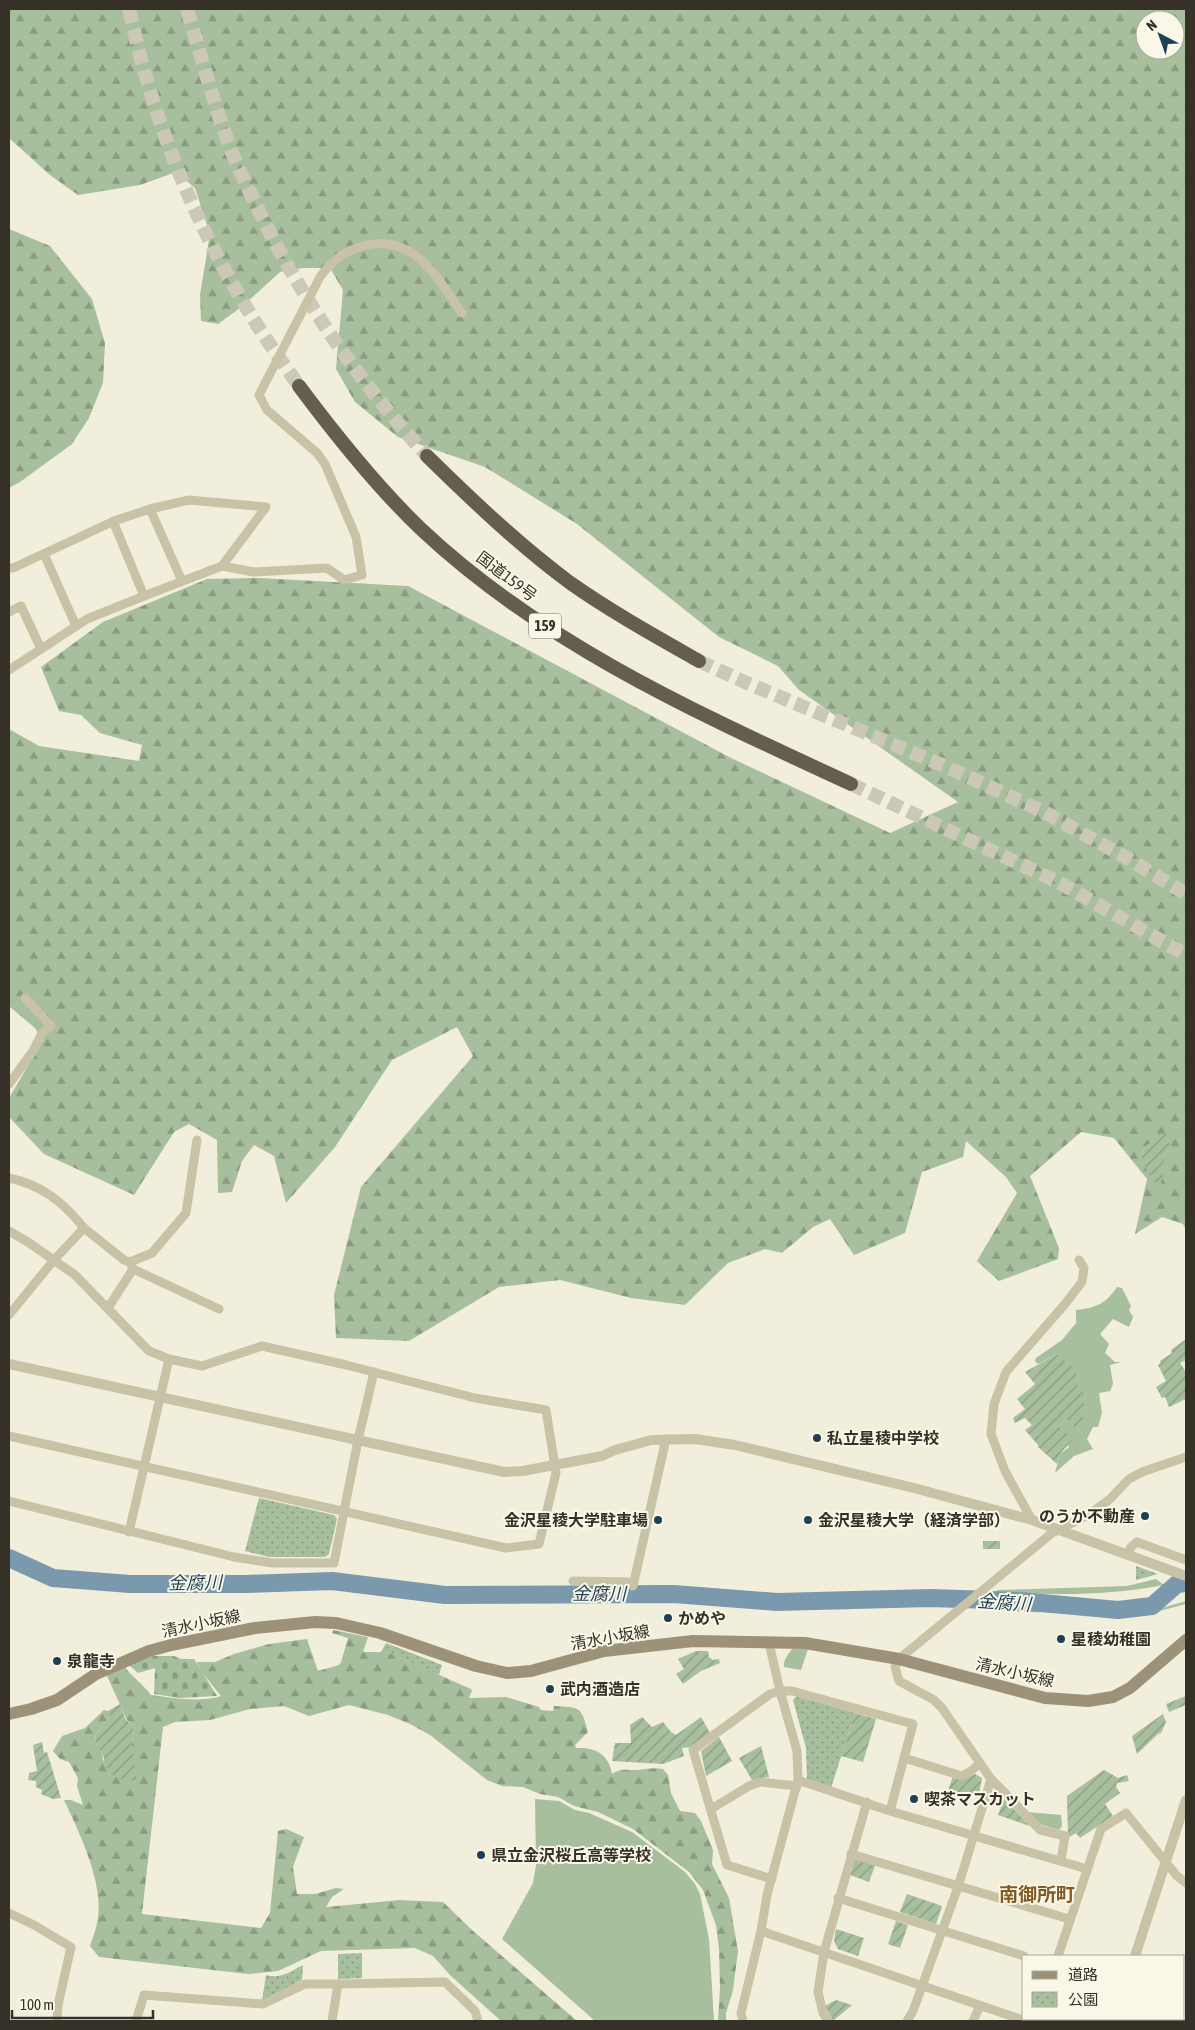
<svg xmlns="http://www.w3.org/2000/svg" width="1195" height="2030" font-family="'Asap Condensed','Noto Sans JP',sans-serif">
  <defs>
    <pattern id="forest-firs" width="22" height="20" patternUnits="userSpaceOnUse" patternTransform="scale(1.25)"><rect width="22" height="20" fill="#a7bf9c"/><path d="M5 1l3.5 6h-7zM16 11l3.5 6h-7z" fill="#899c7f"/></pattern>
    <pattern id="cemetery-stones" width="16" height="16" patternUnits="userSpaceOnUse" patternTransform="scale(1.25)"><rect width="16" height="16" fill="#a7bf9c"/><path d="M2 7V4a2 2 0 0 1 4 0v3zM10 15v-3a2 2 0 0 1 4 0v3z" fill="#899c7f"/></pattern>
    <pattern id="park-dots" width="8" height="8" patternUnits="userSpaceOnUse" patternTransform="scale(1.25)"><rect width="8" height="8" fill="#a7bf9c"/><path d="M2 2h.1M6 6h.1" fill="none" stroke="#899c7f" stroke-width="1.8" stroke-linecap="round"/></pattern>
    <pattern id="garden-furrows" width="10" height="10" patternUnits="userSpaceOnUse" patternTransform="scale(1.25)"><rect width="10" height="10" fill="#a7bf9c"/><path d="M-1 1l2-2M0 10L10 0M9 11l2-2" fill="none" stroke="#899c7f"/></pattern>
  </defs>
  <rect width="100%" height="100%" fill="#f1eedb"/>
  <g fill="#a7bf9c">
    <path d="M1117,1287L1122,1288L1131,1306L1129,1310L1133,1317L1129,1327L1113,1319L1100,1334L1109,1344L1105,1353L1115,1362H1122L1110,1365L1113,1384L1110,1391L1099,1393L1102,1413L1098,1427H1093L1087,1439L1093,1449L1074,1456L1055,1473L1060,1454L1069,1447L1059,1427L1066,1419L1079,1430L1086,1395L1074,1383L1057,1354L1038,1364L1035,1361L1036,1358L1062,1340L1076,1323V1310C1095,1308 1106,1304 1117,1287Z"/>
    <path d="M1156,1579L1164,1585C1109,1596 1051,1595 995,1592L998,1590L1127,1586Z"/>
    <path d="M1186,1601V1604L1152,1613L1139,1614L1026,1612L977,1609L978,1607L1134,1611L1155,1610Z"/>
    <path d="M792,1649H808L801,1670L784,1667C783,1660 788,1655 792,1649Z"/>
    <path d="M535,1799L559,1801L575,1810L589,1813L632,1832L685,1872L695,1884L700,1894L709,1939L714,2021H595L502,1939L533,1883L536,1865Z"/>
    <path d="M1027,1812L1061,1815L1062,1826L1059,1830L1042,1825Z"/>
  </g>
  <g fill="url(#forest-firs)" fill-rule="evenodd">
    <path d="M9,9H1186V1230L1183,1224L1162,1217L1135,1234L1147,1179L1114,1138L1081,1132L1030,1176L1059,1248L1058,1259L999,1281L977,1261L1017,1193L1006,1177L966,1141L963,1157L922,1172L905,1233L854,1255L830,1219L813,1227L782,1253L765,1249L728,1263L685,1305L631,1298L560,1280L499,1287L409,1341L336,1338L334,1295L361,1187L473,1056L457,1027L392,1060L335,1147L286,1203L274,1156L254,1145L242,1161L232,1192L218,1193L217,1140L189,1124L174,1132L134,1195L44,1154L9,1117V1098L43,1040L35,1028L9,1006V729L39,746L139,761L142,745L100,733L81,715L59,711L41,667L103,622L207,579L259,578L408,586L731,758L890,833L958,802L799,690L778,666L719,637L577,524L485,467L398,437L355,402L336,369L343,290L330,268H303L280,272L244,305L218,324L201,321L200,295L210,234L195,188L176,172L140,185L78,195L50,175L9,138ZM1145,20H1175V50H1145ZM1147,1145L1170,1146L1165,1155L1163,1166L1141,1154Z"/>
    <path d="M9,229L50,246L92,299L105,343L103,383L89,418L72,444L20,482L9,488Z"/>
    <path d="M333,1630L368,1637L363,1652H387L471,1689L472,1691L469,1698L506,1697L539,1707L541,1710L553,1711L554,1706C580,1708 581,1705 588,1732L575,1745L576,1748C595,1747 609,1754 612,1774C621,1768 625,1770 635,1770C645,1770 652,1767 663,1769L668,1775L671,1793L680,1811L695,1813L701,1821L713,1850L712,1864L729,1898L738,1951L733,1990L726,2013V2021H718L720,1987L719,1950L716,1925L703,1890L689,1872L633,1829L598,1812L574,1806L558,1797L540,1794L523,1787L502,1786L487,1780L430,1735L410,1724L388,1715L349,1705L309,1716L284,1706L250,1709L210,1720L175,1722L163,1727L142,1914L261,1928L270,1913L278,1831L286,1829L304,1837L293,1867L297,1894H315L336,1888L344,1889L332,1897L326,1907L400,1900L443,1902L472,1930L577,2021H501L451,1976L433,1956L415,1948L321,1951L278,1971L248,1974L99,1957L90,1946C93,1937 97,1927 98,1917C103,1881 79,1832 64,1800H71L83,1805L77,1786L78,1778L69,1762L60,1759L53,1751L62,1736L85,1728L104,1710L108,1711L110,1716L96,1734L95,1741L102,1748L103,1761L132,1744L134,1726L127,1720L107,1676L114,1670L124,1666C132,1677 143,1684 151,1695C174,1698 199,1703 221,1696L201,1671L197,1662H215L234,1654L269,1644L307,1639L318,1671L339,1665L341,1662L348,1638L332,1633Z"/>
  </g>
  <path fill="url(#cemetery-stones)" d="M152,1656H174L181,1659H194L217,1696L180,1698L154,1694L155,1668L138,1673L129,1665Z"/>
  <g fill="url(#park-dots)">
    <path d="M259,1498L334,1515L337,1519L329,1554L325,1557H269L245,1551Z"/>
    <path d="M1136,1566L1158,1574L1136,1580Z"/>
    <path d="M386,1643L442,1665L439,1675L387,1652H381Z"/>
    <path d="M797,1696L855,1713L831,1788L809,1782L807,1778L806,1748L793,1700Z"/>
    <path d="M362,1953V1978L338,1979V1954Z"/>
    <path d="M303,1965L302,1980L262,2001L266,1975C281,1979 290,1972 303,1965Z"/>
  </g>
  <g fill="url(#garden-furrows)">
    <path d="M1166,1133L1169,1138L1170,1147L1165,1155L1162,1179L1160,1187L1148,1174L1141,1154L1147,1145Z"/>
    <path d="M1186,1339V1360L1180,1363L1186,1372V1399L1169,1407L1165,1397L1162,1398L1156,1387L1166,1381L1158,1365L1161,1363L1160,1361L1172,1353L1171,1350Z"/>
    <path d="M1057,1354L1075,1370L1077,1380L1075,1383L1086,1395L1082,1417L1086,1421L1078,1430L1066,1419L1059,1427L1073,1439L1060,1454L1057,1464L1038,1447V1445L1025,1430L1032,1425L1025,1418L1015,1423L1013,1418L1025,1409L1017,1399L1035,1384L1025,1372Z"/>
    <rect x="983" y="1541" width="17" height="8"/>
    <path d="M696,1651H708L709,1657L713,1660L719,1659L720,1663L701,1671L683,1684L676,1674L684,1669L678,1659Z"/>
    <path d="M1186,1696V1705L1169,1712L1166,1704Z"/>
    <path d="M120,1704L126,1720L134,1726L132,1744L137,1781C96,1779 112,1761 95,1741L96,1734L110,1716L108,1711Z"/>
    <path d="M855,1713L876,1719L863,1762L841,1756Z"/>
    <path d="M1163,1714L1166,1722L1161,1733L1158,1734L1137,1754L1132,1736Z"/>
    <path d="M642,1717L652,1727L663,1722L671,1732L676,1735L701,1717L710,1733L690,1747L682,1748L684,1756L663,1764L612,1761L615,1743H631L630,1725Z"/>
    <path d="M719,1737L732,1761L706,1776L701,1751Z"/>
    <path d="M42,1742L44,1753L47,1752L61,1798L53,1799L41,1794L42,1790L36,1787V1781L28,1780L29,1773L37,1771L33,1745Z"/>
    <path d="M761,1746L769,1777L752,1780L739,1758Z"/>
    <path d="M1104,1770L1118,1778L1127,1775L1129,1781L1117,1783L1116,1787L1120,1793L1105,1804L1113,1816L1080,1838L1076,1833L1068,1838L1067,1796Z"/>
    <path d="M975,1774L982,1778L979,1795L968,1793L965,1800L947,1794L953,1776L965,1779Z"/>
    <path d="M1004,1799L1030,1826L998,1815Z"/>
    <path d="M859,1858L876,1863L869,1882L850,1875L854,1860Z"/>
    <path d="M907,1894L942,1906L936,1924L900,1912Z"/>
    <path d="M896,1921L908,1925L900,1948L888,1944Z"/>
    <path d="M836,1929L864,1938L858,1956L838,1949L834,1941Z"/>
    <path d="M836,2000L852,2005L833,2021L825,2006Z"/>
  </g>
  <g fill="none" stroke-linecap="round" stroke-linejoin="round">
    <path stroke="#7b99ad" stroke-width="18" d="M9,1558L53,1578L130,1584H245L332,1581L445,1595L674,1594L777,1602L931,1598L1020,1601L1118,1610L1152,1606L1177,1584L1186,1583"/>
    <g stroke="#cbc8b7" stroke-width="14" stroke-dasharray="14 7" stroke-linecap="butt">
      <path d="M129,9C152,118 195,226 254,320C268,343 284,364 299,386"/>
      <path d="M187,9C199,48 209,87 222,125C233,158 248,189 263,219C308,309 360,382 427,456"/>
      <path d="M699,661L747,683L947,767L1044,812L1127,858L1186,894"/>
      <path d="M851,784L1062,884L1186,955"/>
    </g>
    <g stroke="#c8c2a7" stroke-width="9">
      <path d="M150,509L182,581"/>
      <path d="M44,554L76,626"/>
      <path d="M9,568H13L114,521L150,509L189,500L266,507L222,566"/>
      <path d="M144,596L222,566L254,572L327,568L344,580L362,575L356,537L325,464L317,453L267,410L259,395L320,277C343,244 387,231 420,259C437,274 449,295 462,313"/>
      <path d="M9,612L21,606L41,649"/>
      <path d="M9,670L87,619L144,596L115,526L114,521"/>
      <path d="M9,1084L33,1051L42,1033L51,1026L25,998"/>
      <path d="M9,1178C42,1185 63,1202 84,1228L53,1261L9,1315"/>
      <path d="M84,1228L124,1260L130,1262L133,1269L108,1308"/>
      <path d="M9,1231L28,1242L75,1275L149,1351L169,1359L202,1366L262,1346L342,1364L475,1398L546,1410L556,1473L539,1544L506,1548L9,1436"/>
      <path d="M130,1262L152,1253L186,1213L197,1140"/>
      <path d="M133,1269L219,1309"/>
      <path d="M9,1501L234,1557L272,1563H334L358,1440L374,1372"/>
      <path d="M1032,1520L1005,1471L991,1434L994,1404L1006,1372L1065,1304L1082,1282L1084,1268L1079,1260"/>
      <path d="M129,1532L169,1359"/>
      <path d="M1128,1554L1131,1547L1137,1542L1186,1560"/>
      <path d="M573,1581L634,1582"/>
      <path d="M633,1586L666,1439"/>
      <path d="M904,1758L962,1776L971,1771L980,1763"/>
      <path d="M798,1780L890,1811L1087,1869"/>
      <path d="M711,1809L749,1786L760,1782L797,1786"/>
      <path d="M851,1854L1069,1919"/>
      <path d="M1061,1860L1065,1836L1040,1830L1006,1794L991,1779L942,1708L934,1700L899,1681L895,1667L899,1659L1052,1533L1088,1515L1109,1500L1129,1479L1142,1472L1186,1457"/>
      <path d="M772,1879L727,1865L693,1750L770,1694L780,1691H792L913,1724L890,1811"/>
      <path d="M838,1898L1024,1956"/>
      <path d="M9,1913L34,1925L71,1947L58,2005L57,2021"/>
      <path d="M761,1931L1026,2021"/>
      <path d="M1058,1956L1101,1829L1126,1813L1177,1876L1186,1883"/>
      <path d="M136,2021L144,1995L263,2004L305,1984H338"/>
      <path d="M332,2021L338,1984L445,1982L475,2011L478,2021"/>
      <path d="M743,2021L741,2013L761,1931L767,1895L798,1780L797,1751L780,1691L769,1643"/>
      <path d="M828,2021L823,2013L818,1992L824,1952L867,1802"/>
      <path d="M907,2021L913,2011L958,1887L991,1779"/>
      <path d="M973,2021L980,2006"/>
      <path d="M1039,2021L1040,2019"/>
    </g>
    <g stroke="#c8c2a7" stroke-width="10">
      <path d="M9,1364L504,1472L523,1471L602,1456L615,1450L651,1440L695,1439L735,1445L914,1488L1032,1520L1186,1576"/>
      <path d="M1135,1956L1186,1800"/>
      <path d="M1115,2021V2019"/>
    </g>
    <path stroke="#9c9279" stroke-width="12" d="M9,1714L31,1709L57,1700L96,1674L149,1651L171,1645L255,1628L315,1622L336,1623L380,1633L476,1666L507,1673L531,1671L604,1651L693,1641L805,1643L899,1659L1045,1698L1088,1701L1113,1697L1130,1688L1186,1640"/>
    <g stroke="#665e4c" stroke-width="14">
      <path d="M299,386C337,437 376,486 421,529C544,645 700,714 851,784"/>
      <path d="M427,456C472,500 518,544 569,582C610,611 655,636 699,661"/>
    </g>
  </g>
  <g fill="#1f3f55" stroke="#f9f7e7" stroke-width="2">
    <circle cx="817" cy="1438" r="5"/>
    <circle cx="1145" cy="1516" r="5"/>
    <circle cx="658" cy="1520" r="5"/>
    <circle cx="808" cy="1520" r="5"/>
    <circle cx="668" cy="1618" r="5"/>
    <circle cx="1061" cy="1639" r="5"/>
    <circle cx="57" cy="1661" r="5"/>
    <circle cx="550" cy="1689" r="5"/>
    <circle cx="914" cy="1799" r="5"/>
    <circle cx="481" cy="1855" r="5"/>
  </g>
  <g text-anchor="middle" stroke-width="4" stroke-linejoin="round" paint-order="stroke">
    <rect fill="#f9f7e7" stroke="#706c61" stroke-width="1" x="529" y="613.5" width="32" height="25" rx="4"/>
    <g font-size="15" font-weight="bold" fill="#353128">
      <text x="545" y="631">159</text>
    </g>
    <g font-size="16" fill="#353128" stroke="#f9f7e7">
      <text transform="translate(507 576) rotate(37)" y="6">国道159号</text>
      <text transform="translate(201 1623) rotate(-12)" y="6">清水小坂線</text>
      <text transform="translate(610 1637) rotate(-10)" y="6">清水小坂線</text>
      <text transform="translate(1015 1672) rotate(13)" y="6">清水小坂線</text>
    </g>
    <g font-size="16" font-weight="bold" fill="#353128" stroke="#f9f7e7" text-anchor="start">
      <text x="827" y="1444">私立星稜中学校</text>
      <text x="1135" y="1522" text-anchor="end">のうか不動産</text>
      <text x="648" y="1526" text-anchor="end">金沢星稜大学駐車場</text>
      <text x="818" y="1526">金沢星稜大学（経済学部）</text>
      <text x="678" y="1624">かめや</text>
      <text x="1071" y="1645">星稜幼稚園</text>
      <text x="67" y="1667">泉龍寺</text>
      <text x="560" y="1695">武内酒造店</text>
      <text x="924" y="1805">喫茶マスカット</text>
      <text x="491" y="1861">県立金沢桜丘高等学校</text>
    </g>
    <g font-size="18" font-style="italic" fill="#1f3f55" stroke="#f9f7e7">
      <text transform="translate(195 1583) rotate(-1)" y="6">金腐川</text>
      <text x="599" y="1600">金腐川</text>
      <text transform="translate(1004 1603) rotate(4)" y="6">金腐川</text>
    </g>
    <g font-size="19" font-weight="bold" fill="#825b23" stroke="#f9f7e7">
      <text x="1037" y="1901">南御所町</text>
    </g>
  </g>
  <rect width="1195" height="2030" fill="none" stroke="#353128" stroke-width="20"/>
  <rect x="1022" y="1955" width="162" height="65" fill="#f9f7e7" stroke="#aba89b"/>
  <rect x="1032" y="1971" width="25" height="8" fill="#9c9279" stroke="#aba89b"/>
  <text x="1068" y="1980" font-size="15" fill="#353128">道路</text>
  <rect x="1032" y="1992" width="25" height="15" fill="url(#park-dots)" stroke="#aba89b"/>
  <text x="1068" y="2005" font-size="15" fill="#353128">公園</text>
  <g transform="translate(1160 35) rotate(319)"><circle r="24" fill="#f9f7e7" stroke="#aba89b"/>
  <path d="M0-4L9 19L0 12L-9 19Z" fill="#1f3f55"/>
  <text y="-8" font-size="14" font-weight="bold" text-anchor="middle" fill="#353128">N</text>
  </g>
  <path d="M12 2010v8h141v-8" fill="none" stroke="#353128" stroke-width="2.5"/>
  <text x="20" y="2010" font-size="15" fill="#353128" stroke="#f9f7e7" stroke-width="4" paint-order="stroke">100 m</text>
</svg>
